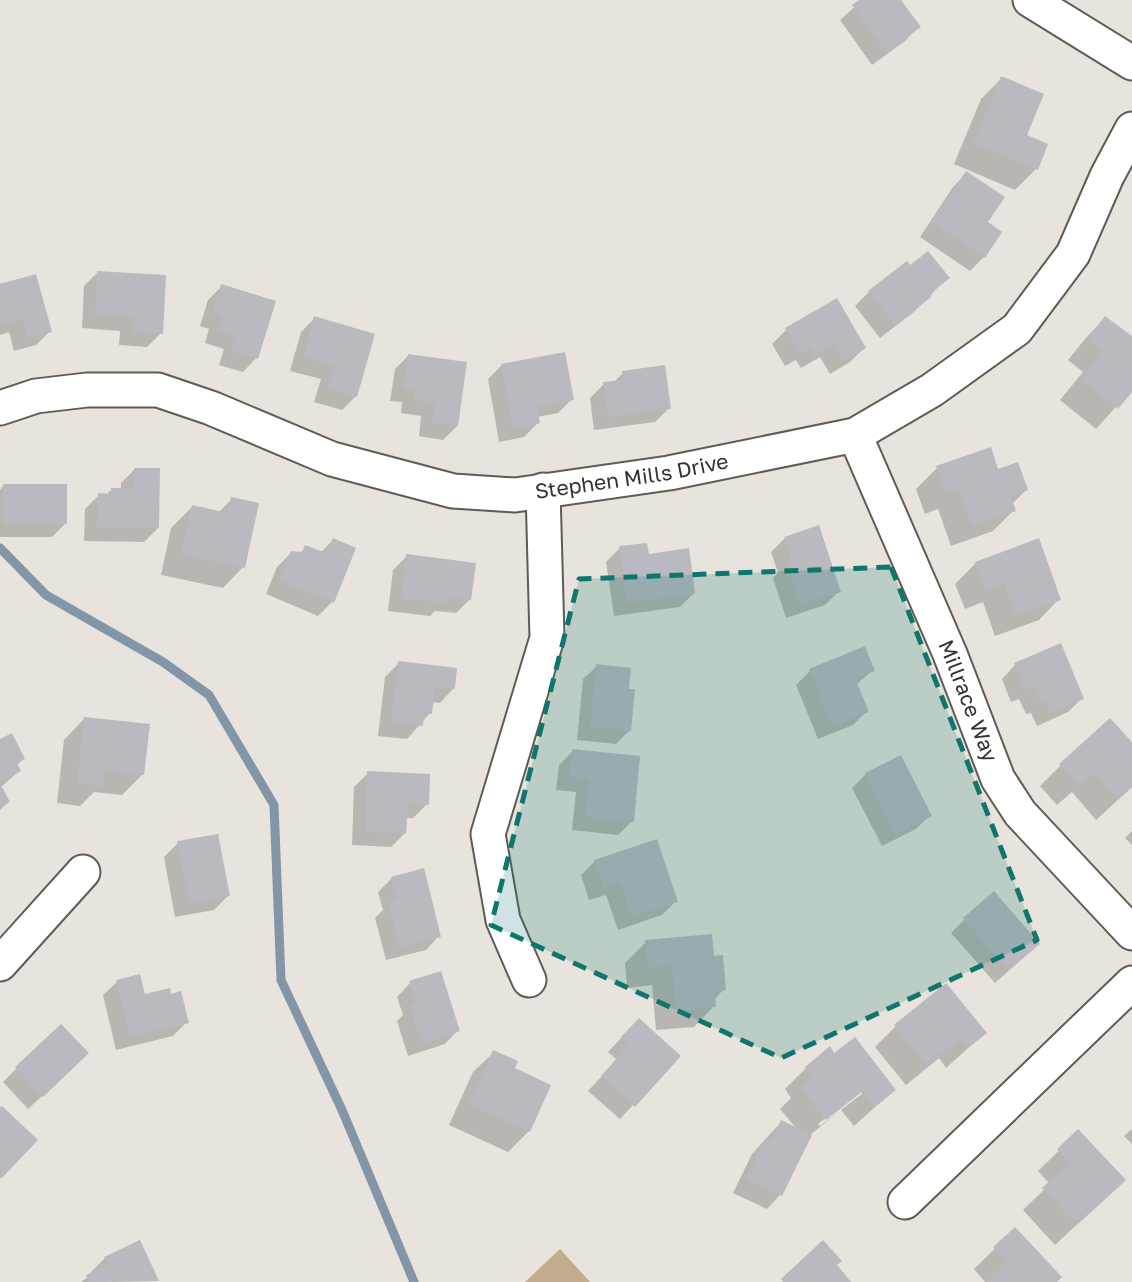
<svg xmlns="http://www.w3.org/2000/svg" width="1132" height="1282" font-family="'Golos Text',sans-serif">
  <rect width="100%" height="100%" fill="#e8e3dc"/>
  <path fill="#c3ac8e" d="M560,1249L590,1282H525Z"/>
  <g fill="#0003" fill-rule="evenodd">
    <path d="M862,0H901L900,1L918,27L905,41L872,65L840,20Z"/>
    <path d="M1002,78L1036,169L1015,190L954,164L981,99Z"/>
    <path d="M967,173L986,223L1000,233L984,257L970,271L920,237L953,187Z"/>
    <path d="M910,267L947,278L915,311L880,338L855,306L869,292Z"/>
    <path d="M98,272L161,333L147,347L119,345L120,331L82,328L84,286Z"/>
    <path d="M0,283L50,331L36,345L14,351L9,332L0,335Z"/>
    <path d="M222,286L256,358L243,372L219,365L224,349L205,343L209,329L200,326L208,300Z"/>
    <path d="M836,300L864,348L850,362L830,374L820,357L801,368L796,360L785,366L772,344L786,330Z"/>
    <path d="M315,318L356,396L342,410L314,402L321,379L290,371L301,332Z"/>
    <path d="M1105,318L1132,338V389L1096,429L1060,400L1083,372L1068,360L1085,339Z"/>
    <path d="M409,355L457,426L443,440L419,436L421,416L401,413L402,402L390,401L395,369Z"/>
    <path d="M502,365L572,399L558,413L537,417L538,423L524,437L499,442L488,379Z"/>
    <path d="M623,373L669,408L655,422L594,430L590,398L604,384L613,383Z"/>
    <path d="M937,468L997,472L1026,490L1012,504L1014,510L993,531L951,546L938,509L925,514L916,489Z"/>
    <path d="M135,469L158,528L144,542L84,541L85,509L99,495H106L112,489L121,490V483Z"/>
    <path d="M3,486L65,524L52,537H0V490Z"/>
    <path d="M232,499L243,567L223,588L161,575L171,528L192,507L218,513Z"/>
    <path d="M785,538L839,591L825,605L786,618L773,578L778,573L771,552Z"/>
    <path d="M333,540L332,602L318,616L266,594L277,567L291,553L299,554L306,547L320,553Z"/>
    <path d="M620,548L647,556L694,593L680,607L614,616L606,562Z"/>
    <path d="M407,556L470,599L456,613L435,611L430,616L388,611L393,570Z"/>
    <path d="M976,563L1059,599L1039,620L995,636L983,602L965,609L955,584Z"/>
    <path d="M399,663L453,689L440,703L431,702L430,713L407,739L378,736L385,677Z"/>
    <path d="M1015,665L1082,698L1068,712L1037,726L1031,713L1026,714L1019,699L1011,702L1002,679Z"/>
    <path d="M597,666L627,690L630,730L616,744L577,740L583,679Z"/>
    <path d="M873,670L856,685L867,711L853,725L818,739L796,685L810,671Z"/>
    <path d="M84,719L143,774L122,795L94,792L80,806L57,803L64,740Z"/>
    <path d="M0,741L23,759L16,766L19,771L1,787L8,802L0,810Z"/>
    <path d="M1132,745V787L1096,820L1072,792L1057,805L1040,786L1061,765Z"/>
    <path d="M573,751L632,821L618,835L572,830L576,792L556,790L559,765Z"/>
    <path d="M368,773L427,804L413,818H405V833L391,847L352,845L354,787Z"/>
    <path d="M866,774L929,816L916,829L882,846L852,788Z"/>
    <path d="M1132,831V845L1125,838Z"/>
    <path d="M178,843L228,896L214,910L175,917L164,857Z"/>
    <path d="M595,861L676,901L662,915L618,930L606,895L589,900L581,875Z"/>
    <path d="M392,878L439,936L426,950L386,960L375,918L383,910L378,892Z"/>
    <path d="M965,919L1024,957L995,983L951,933Z"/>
    <path d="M646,942L713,958L724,989L714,1000V1006L694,1027L656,1030L652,985L627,988L625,963Z"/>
    <path d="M117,982L144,997L187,1022L173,1036L116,1050L103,995Z"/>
    <path d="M410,983L458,1030L445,1044L408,1056L397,1021L403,1015L397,997Z"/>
    <path d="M896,1026L985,1033L946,1068L939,1058L906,1085L875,1047Z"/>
    <path d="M625,1034L678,1056L620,1119L588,1091L617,1060L608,1052Z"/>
    <path d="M494,1052L513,1069L529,1131L508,1152L449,1125L473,1072Z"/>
    <path d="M73,1067L28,1109L3,1082L17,1068Z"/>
    <path d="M806,1068L894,1090L854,1126L841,1110L810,1135L780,1195L767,1209L733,1193L752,1154L781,1122L797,1129L780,1109L791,1098L785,1089ZM862,1089V1094L820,1126L818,1124Z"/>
    <path d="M2,1108L36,1140L0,1178V1110Z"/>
    <path d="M1132,1129V1144L1124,1136Z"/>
    <path d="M1078,1132L1103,1200L1055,1245L1023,1210L1050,1184L1038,1171Z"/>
    <path d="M1015,1229L1055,1282H985L974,1269Z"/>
    <path d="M105,1258L157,1281L81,1282L92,1274L91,1272Z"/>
  </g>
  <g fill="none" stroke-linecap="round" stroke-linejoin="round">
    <path stroke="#8296a7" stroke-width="9" d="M0,548L46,595L163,662L209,695L274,805L281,980L342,1110L414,1282"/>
  </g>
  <g fill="#bbb9c0">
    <path d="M859,0H901L921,27L886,52L852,5Z"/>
    <path d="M1001,76L1044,94L1027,135L1048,144L1038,170L973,143Z"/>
    <path d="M966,171L1005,197L988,222L1002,232L985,258L932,222Z"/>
    <path d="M928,251L950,278L932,292L931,297L895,326L868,291L907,261L910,265Z"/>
    <path d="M97,271L166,275L163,334L133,332V317L95,315Z"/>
    <path d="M36,274L52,332L28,338L23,319L1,325L0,284Z"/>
    <path d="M221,284L276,301L258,359L232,351L236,335L218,330L222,315L213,313Z"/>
    <path d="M837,298L866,348L844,361L834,344L815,355L811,347L799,354L785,328Z"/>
    <path d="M314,316L375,334L357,397L327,388L333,366L303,357Z"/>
    <path d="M1105,316L1132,336V392L1118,409L1080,379L1102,350L1088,339Z"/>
    <path d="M565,352L574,400L537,407L540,423L513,429L501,364Z"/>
    <path d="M408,354L467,362L458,426L432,423L434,403L414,400L415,389L403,388Z"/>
    <path d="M665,365L671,409L608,417L603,382L623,380L622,371Z"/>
    <path d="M991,447L998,469L1018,462L1028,490L1011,496L1016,511L972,526L959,490L946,494L936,466Z"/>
    <path d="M134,468H160L159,528L97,527L98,493L111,494V488H134Z"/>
    <rect x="3" y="484" width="64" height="40"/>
    <path d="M231,497L259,503L245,568L181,554L192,505L228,513Z"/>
    <path d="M819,525L841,592L800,605L786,562L792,561L784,537Z"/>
    <path d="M333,538L356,548L334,603L279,580L291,551L302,552L305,545L326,553Z"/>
    <path d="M1039,538L1061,600L1016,616L1004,583L985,590L975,562Z"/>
    <path d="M647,543L649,554L689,548L695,594L627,603L619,546Z"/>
    <path d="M406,554L476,563L471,600L446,597V603L401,598Z"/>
    <path d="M1061,643L1084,699L1051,713L1045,700L1039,701L1033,686L1025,690L1014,663Z"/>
    <path d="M865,646L875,671L855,678L869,712L832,726L809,669Z"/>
    <path d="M398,661L457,668L455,689L435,687L432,714L424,713L423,726L391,722Z"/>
    <path d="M596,664L631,668L629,689H635L631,731L590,727Z"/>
    <path d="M84,717L150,724L144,775L104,771L103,786L77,783Z"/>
    <path d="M1110,718L1132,742V787L1118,800L1093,773L1079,786L1059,764Z"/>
    <path d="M12,733L25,759L17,763L21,771L0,782V739Z"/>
    <path d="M572,749L640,756L634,822L585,817L589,779L569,777Z"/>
    <path d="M901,755L932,816L896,834L865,773Z"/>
    <path d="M367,771L430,774L429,805L408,804L406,834L365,832Z"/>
    <path d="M0,783L10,802L0,807Z"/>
    <path d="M218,834L230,896L189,904L177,841Z"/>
    <path d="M657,839L678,902L632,917L620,882L603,888L594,860Z"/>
    <path d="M424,868L441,937L399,948L388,902L397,900L391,877Z"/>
    <path d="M994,891L1040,944L1009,970L963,918Z"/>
    <path d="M712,934L714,956L723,955L726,990L715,991L716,1007L676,1011L672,965L648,968L645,940Z"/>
    <path d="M441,971L460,1031L422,1044L410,1006L417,1003L409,981Z"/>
    <path d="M140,974L145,994L170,988L171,994L181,991L189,1023L130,1037L116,980Z"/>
    <path d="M946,983L987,1033L968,1048L960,1038L927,1066L894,1025Z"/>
    <path d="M639,1018L681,1056L635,1107L601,1076L629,1045L621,1037Z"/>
    <path d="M61,1024L89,1053L43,1097L15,1067Z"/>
    <path d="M855,1037L896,1090L875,1107L863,1091L826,1120L800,1087L812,1077L805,1067L830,1046L834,1053Z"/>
    <path d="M493,1050L518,1061L515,1068L551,1085L530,1132L469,1104Z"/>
    <path d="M2,1106L38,1140L1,1179L0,1107Z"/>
    <path d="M781,1120L812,1135L782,1196L746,1179L766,1138L771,1141Z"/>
    <path d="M1078,1129L1126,1180L1077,1225L1042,1188L1070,1163L1057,1149Z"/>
    <path d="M1015,1227L1062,1277L1057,1282H985L1007,1262L993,1247Z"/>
    <path d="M140,1240L159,1281L89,1282L86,1275L108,1265L104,1257Z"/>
    <path d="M823,1240L842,1261L837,1265L851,1282H783L781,1279Z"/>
  </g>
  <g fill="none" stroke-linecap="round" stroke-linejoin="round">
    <g stroke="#5f5b55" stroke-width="37">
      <g id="minor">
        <path d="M1030,0L1132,63"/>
        <path id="s1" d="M0,408L36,396L87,390H158L211,408L332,459L453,491L515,495L669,473L855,435L932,390L1017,329L1073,254L1107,176L1132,129"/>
        <path id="s2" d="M855,435L950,654L998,779L1020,813L1132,933"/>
        <path d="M0,964L83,872"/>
        <path d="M529,980L503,920L488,834L547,638L543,490"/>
        <path d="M905,1202L1132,983"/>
      </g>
    </g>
    <use href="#minor" stroke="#fff" stroke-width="33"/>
  </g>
  <path fill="#0f766e" fill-opacity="0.2" stroke="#0f766e" stroke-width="5" stroke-dasharray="14 9" stroke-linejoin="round" d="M891,567L1037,940L781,1058L491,925L579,579Z"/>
  <g text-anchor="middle" stroke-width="5" stroke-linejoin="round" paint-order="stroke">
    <g font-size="21" fill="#33312f" stroke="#fff">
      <text dy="7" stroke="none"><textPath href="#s1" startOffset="653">Stephen Mills Drive</textPath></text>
      <text dy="7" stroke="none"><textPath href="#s2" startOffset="289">Millrace Way</textPath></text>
    </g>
  </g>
</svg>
